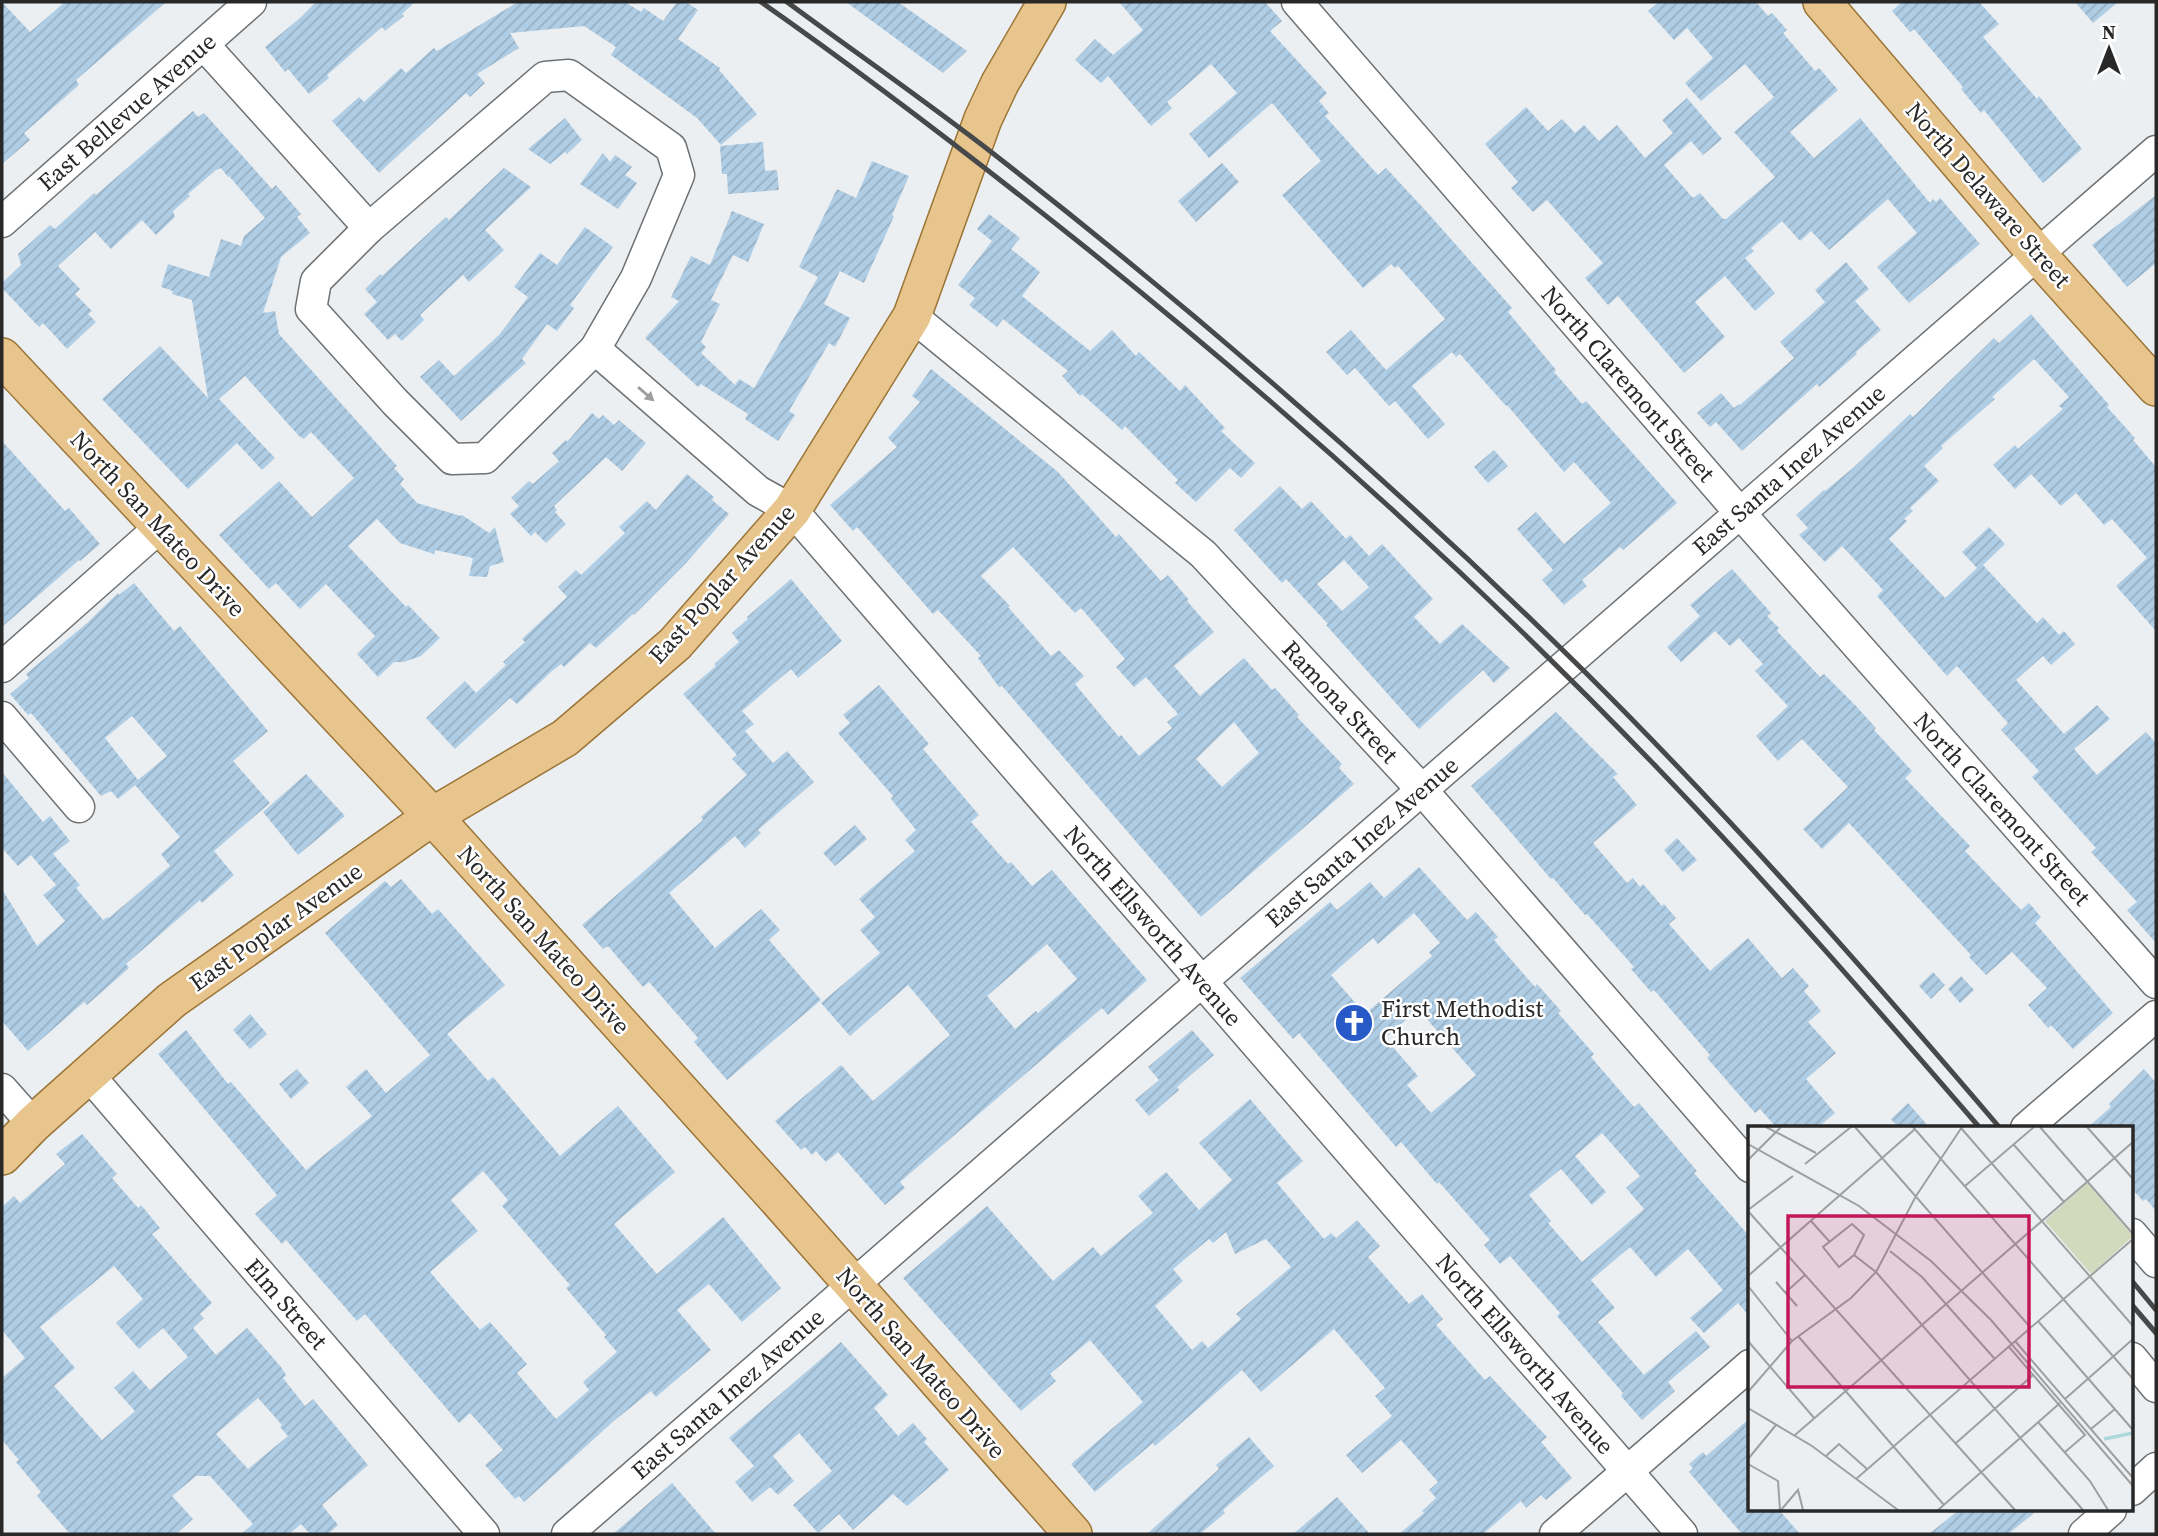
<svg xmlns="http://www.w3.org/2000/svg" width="2158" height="1536" font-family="'Source Serif 4',serif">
  <defs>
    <pattern id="building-hatch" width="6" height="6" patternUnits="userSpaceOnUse" patternTransform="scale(1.75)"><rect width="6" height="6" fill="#afcde4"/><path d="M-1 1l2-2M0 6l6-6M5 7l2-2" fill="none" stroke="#97b0c4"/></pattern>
  </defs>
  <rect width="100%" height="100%" fill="#eceff1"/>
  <g fill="url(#building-hatch)" fill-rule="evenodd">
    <path d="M2,2L30,32L65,2H166L76,80L79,85L24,133L30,140L2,164Z"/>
    <path d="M316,2H415L402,14L404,16L385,31L382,27L327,75L329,78L309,94L288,69L285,72L265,47L300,18Z"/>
    <path d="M518,2H625L641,12L644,8L663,21L677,2H686L698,10L678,39L720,68L719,70L757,114L721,145L697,118L611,55L616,47L584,26L510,33L519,48L477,74L485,83L470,97L466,93L379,173L332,121L359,97L364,102L401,68L406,73L434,48L437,51Z"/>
    <path d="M846,2H898L967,51L943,73Z"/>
    <path d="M1119,2H1265L1282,21L1270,31L1327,93L1319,101L1329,113L1325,116L1378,175L1386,168L1426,211L1512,308L1508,312L1556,370L1554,372L1582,404L1586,401L1677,503L1623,550L1620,547L1582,580L1587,586L1564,605L1542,580L1553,570L1517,529L1536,512L1564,544L1611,503L1574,462L1564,472L1507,405L1506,406L1460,354L1456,357L1452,352L1412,386L1445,424L1428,439L1395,401L1389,406L1355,368L1347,375L1326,352L1351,330L1386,370L1445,319L1398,266L1395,268L1391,264L1363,288L1282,195L1321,161L1272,103L1209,158L1189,134L1237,93L1211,64L1167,102L1172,108L1151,126L1108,76L1101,83L1075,60L1095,39L1113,55L1143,30Z"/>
    <path d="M1659,2H1756L1768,16L1772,13L1787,30L1783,33L1815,71L1819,68L1838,90L1790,132L1814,158L1860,118L1930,203L1933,199L1936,202L1940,198L1980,244L1909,303L1877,267L1917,233L1888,199L1829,250L1811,231L1800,241L1782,221L1751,248L1754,251L1745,258L1775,293L1755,311L1725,276L1695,302L1725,337L1684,373L1618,296L1608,305L1585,278L1603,263L1547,200L1533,212L1511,188L1518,182L1485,144L1526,107L1548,131L1562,119L1575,133L1584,125L1599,141L1617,125L1645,158L1673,133L1662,120L1687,98L1722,139L1703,155L1691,141L1664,165L1693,198L1700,193L1723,219H1726L1775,177L1734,132L1774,97L1745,64L1701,101L1685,83L1713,58L1687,28L1674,40L1648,11Z"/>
    <path d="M1902,2H1979L1999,24L1983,37L2037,99L2039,96L2082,149L2043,183L1984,110L1981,113L1961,89L1963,87L1914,29L1910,32L1892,11Z"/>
    <path d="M2075,2H2118L2093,23Z"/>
    <path d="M193,111L198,117L204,113L272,189L276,185L301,214L297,217L310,233L281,257L263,313L275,311L279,334L397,466L394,468L404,479L400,484L417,503L461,516L462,515L489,533L495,527L504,562L490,566L487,577L469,576L473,558L435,550L434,554L400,543L377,519L348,546L406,607L408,605L440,638L421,656L404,662H394L378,677L357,654L375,636L326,584L300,609L276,583L269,589L219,535L279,481L312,517L354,478L311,432L304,439L299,436L245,376L219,399L275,458L262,470L237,443L188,489L102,399L160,346L208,398L192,300L172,294L173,291L161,287L168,264L209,277L221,239L241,246L244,236L265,218L229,176L228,177L221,168L216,170L188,194L190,196L173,211L175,217L156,235L142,220L111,249L95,232L58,266L80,289L75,294L92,311L88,314L96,322L67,349L43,323L39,327L2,288V283L21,265L18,254L50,225L55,229L94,193L96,195Z"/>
    <path d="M565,118L582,140L567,154L565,152L550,164L528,149Z"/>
    <path d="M763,142L765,171L777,170L779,190L728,194L727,174H722L720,146Z"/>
    <path d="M603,153L610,162L615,155L632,167L625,175L637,183L618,209L580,184Z"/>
    <path d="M872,161L909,176L892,215L894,216L864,283L840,271L824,304L850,318L835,347L829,343L789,411L795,415L778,441L745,419L748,414L701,384L698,387L645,338L679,301L671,297L691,256L710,265L732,211L764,224L748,262L733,255L711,300L720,304L701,342L706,347L701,353L735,385L739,379L754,388L818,277L799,267L837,189L856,198Z"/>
    <path d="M1222,163L1239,182L1196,222L1178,201Z"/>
    <path d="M504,168L531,187L485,230L504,250L469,282L463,275L420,315L424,320L402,341L395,334L388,340L364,314L377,302L365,289L380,274L382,276L446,217L449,220Z"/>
    <path d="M2156,195V263L2127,287L2092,245Z"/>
    <path d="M989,214L1020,238L1011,249L1040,272L1022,296L1090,351L1112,330L1136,356L1139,352L1180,391L1185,385L1225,428L1221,431L1255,463L1241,478L1230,468L1196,502L1175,483L1178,480L1125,426L1122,430L1082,394L1080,396L1062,376L1068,371L1003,319L997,327L969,305L975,298L958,285L992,241L977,229Z"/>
    <path d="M585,227L613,247L570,305L574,308L557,331L547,324L522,359L526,363L461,421L420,377L439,360L454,376L499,335L528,297L514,287L540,253L557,265Z"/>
    <path d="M1846,262L1869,289L1855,301L1881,330L1856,352L1857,354L1819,387L1817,384L1742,451L1716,422L1710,427L1697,413L1721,393L1734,408L1739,404L1740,405L1794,358L1780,342L1825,302L1815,290Z"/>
    <path d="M2031,314L2109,405L2107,407L2135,438L2133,440L2156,467V631L2116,586L2147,558L2112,519L2104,525L2076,493L2061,506L2031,474L2015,489L1993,465L2015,445L2018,449L2063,409L2059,406L2069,397L2034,359L1992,397L1995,399L1941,446L1943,448L1924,466L1939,481L1910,508L1913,511L1904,519L1907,521L1889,539L1945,598L1977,568L1962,552L1989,527L2005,544L1983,565L2037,623L2043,617L2059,635L2064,631L2075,644L2051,665L2043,656L2016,680L2064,734L2097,705L2110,719L2074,749L2097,775L2146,732L2156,743V943L2127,910L2137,902L2091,852L2096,848L2032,777L2039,771L2001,730L2008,723L1957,666L1947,676L1877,596L1883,590L1842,546L1825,562L1799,535L1808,528L1796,515L1824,490L1825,491L1853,468L1910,414L1913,417L1994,338L1999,343Z"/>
    <path d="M931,369L1058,472L1116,537L1119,534L1161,581L1168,575L1189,600L1187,601L1214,632L1174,666L1200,696L1244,658L1272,690L1275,688L1299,715L1297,717L1342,764L1339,768L1354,784L1201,917L1002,686L999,687L978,658L981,656L938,610L933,614L857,527L853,531L830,505L897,447L888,438L920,402L912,396ZM1013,547L1075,613L1081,608L1125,659L1116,667L1134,687L1146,677L1178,714L1167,722L1172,728L1139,756L1121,735L1119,737L1075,684L1084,676L1059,650L1051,656L1008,607L1010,606L981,576ZM1234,722L1259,753L1222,787L1196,759Z"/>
    <path d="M592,413L599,419L603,415L614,425L619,420L646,443L622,471L606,457L554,506L557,510L555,512L566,524L546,543L535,532L531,536L510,514L519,506L511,498L529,481L533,484L559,461L552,453L566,440L567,442Z"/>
    <path d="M2,441L65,511L69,508L100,544L80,561L79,560L2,627Z"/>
    <path d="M1494,450L1508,466L1488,483L1474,467Z"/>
    <path d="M687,474L714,497L712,500L729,514L687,562L634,615L633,614L596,648L590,643L564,667L561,664L552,671L517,704L510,698L455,749L426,718L465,681L476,693L506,665L503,662L525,642L522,639L567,597L558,587L576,570L581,575L625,533L619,527L647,501L656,510Z"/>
    <path d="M1280,486L1302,509L1311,501L1346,539L1350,535L1369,556L1382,544L1433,599L1414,617L1440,644L1462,624L1510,668L1494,683L1483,670L1419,729L1326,625L1328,624L1286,579L1282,583L1234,530ZM1344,560L1369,587L1342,611L1317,584Z"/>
    <path d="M1732,569L1771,613L1767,616L1779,628L1777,631L1820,677L1824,674L1856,706L1876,728L1874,730L1912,771L1905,778L1970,846L1965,851L2021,910L2029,903L2041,917L2035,923L2113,1013L2073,1049L2051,1025L2048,1028L2028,1005L2047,988L2012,952L1986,975L1969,957L1971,955L1849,823L1822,849L1803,829L1848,787L1802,739L1778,761L1756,736L1788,706L1755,671L1763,664L1739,638L1730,646L1715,631L1681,662L1667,647L1700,616L1690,605Z"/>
    <path d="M791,579L842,641L798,678L791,669L742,711L754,724L745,731L773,763L787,751L814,782L758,830L761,833L745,848L735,836L669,893L715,948L761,909L780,930L769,940L821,1000L727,1080L694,1042L698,1038L649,982L643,987L608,946L603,949L582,925L703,820L701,817L747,775L732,759L737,755L683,694L716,666L714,664L739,642L732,633L748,619L747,617Z"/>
    <path d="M134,583L174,631L180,626L268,731L233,761L270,803L214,851L234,875L202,903L200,900L126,964L129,968L87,1005L84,1002L28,1051L2,1021V889L37,946L65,921L43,895L56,885L31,855L18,866L2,848V772L43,822L50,816L70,841L53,854L80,885L76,888L103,920L108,917L109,918L170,866L161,854L180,837L135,785L118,799L111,791L101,796L31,713L28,715L10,694L29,678L26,674L87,623L118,593L119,595ZM132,716L167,756L138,780L105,738Z"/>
    <path d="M879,685L929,744L923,749L979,815L971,822L1008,864L1011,862L1032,886L1052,870L1147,980L1108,1015L1102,1008L900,1182L905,1188L885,1205L838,1152L826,1162L816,1151L812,1155L805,1147L801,1150L775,1121L841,1065L873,1101L950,1035L908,985L850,1036L821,1003L880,953L860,930L875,917L859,899L915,851L905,840L916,830L891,799L893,796L838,733L850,723L843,715ZM1047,944L1077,979L1038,1013L1036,1011L1015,1029L987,996Z"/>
    <path d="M1556,712L1618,774L1613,777L1637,805L1593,843L1627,883L1633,878L1640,887L1643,884L1662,906L1664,904L1676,918L1669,924L1710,971L1748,938L1782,978L1793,968L1809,986L1804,991L1821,1011L1808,1022L1836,1053L1806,1079L1835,1113L1817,1128H1777L1760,1109L1755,1113L1707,1058L1710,1055L1654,990L1651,992L1631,969L1634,967L1587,914L1585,915L1553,878L1551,879L1471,786Z"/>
    <path d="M306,774L345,816L298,855L263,812Z"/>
    <path d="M855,825L867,839L835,866L823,853Z"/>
    <path d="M1677,838L1697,860L1683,872L1664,850Z"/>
    <path d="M1419,867L1467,920L1476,912L1498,937L1494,940L1535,987L1537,984L1561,1011L1558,1013L1594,1054L1591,1057L1634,1107L1639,1103L1697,1171L1694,1173L1750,1237V1317L1738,1303L1704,1333L1690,1318L1723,1290L1688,1249L1656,1277L1630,1247L1591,1280L1615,1308L1598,1322L1644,1375L1696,1331L1710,1347L1668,1382L1675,1391L1642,1420L1621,1396L1623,1393L1557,1316L1560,1313L1510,1256L1500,1264L1484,1245L1490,1240L1439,1182L1437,1184L1401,1142L1396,1147L1299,1033L1293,1039L1240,978L1330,902L1337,910L1370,882L1384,898ZM1414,913L1440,943L1429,952L1432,956L1365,1014L1331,975L1373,938L1378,944ZM1418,1009L1476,1075L1431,1113L1407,1085L1418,1076L1385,1038ZM1602,1133L1640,1176L1626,1188L1644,1209L1582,1262L1548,1223L1551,1221L1529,1195L1561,1169L1592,1205L1606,1192L1575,1156Z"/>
    <path d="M401,879L432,914L438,909L505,985L447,1034L488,1081L493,1077L560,1156L618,1106L675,1172L614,1224L657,1274L723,1217L781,1288L742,1322L709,1284L677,1310L711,1350L656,1397L651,1391L615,1420L524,1502L519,1496L515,1499L485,1465L503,1450L470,1413L459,1423L365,1314L357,1321L286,1240L282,1244L255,1214L277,1195L158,1054L186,1030L228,1084L231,1082L306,1170L372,1116L346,1087L366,1069L386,1093L430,1055L325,933L385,881L391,887ZM483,1171L508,1200L502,1206L570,1285L566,1288L606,1335L604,1337L617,1352L583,1382L589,1390L556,1419L517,1373L527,1364L490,1322L480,1330L430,1272L478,1231L451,1200Z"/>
    <path d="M1933,972L1945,985L1931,999L1919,986Z"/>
    <path d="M1961,976L1974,990L1960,1003L1948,989Z"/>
    <path d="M250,1014L267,1034L250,1049L233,1030Z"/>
    <path d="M1192,1030L1214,1055L1177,1087L1179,1090L1149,1116L1135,1100L1159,1080L1148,1067Z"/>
    <path d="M297,1069L309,1083L291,1099L279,1084Z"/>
    <path d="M2144,1069L2156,1083V1211L2146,1199L2143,1201L2132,1189V1128H2087L2111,1107L2109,1104Z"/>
    <path d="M1250,1099L1303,1161L1277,1183L1324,1239L1331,1233L1336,1238L1357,1220L1380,1246L1368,1257L1409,1304L1422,1294L1443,1319L1436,1325L1485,1380L1490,1376L1547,1437L1541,1442L1572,1478L1546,1500L1541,1495L1526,1508L1521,1501L1483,1534H1399L1424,1513L1422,1511L1436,1498L1429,1490L1438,1482L1401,1440L1362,1473L1346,1455L1392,1416L1375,1396L1385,1388L1334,1329L1261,1392L1242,1370L1155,1446L1153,1443L1095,1492L1071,1464L1143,1402L1090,1340L1050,1374L1056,1381L1021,1411L903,1278L987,1206L1053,1281L1093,1247L1101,1256L1153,1213L1138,1196L1166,1172L1199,1210L1232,1180L1199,1143ZM1226,1232L1235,1254L1266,1239L1291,1267L1236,1314L1241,1319L1208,1348L1202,1341L1192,1350L1155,1306L1183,1281L1173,1269L1209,1239L1213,1243Z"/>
    <path d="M1908,1103L1930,1128H1899L1891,1119Z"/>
    <path d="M82,1134L117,1174L112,1178L138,1208L141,1205L160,1228L152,1234L212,1303L200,1314L204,1318L193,1328L216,1355L247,1328L281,1367L286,1375L283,1378L305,1406L313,1399L368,1465L322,1505L338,1525L328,1534H310L301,1524L289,1534H241L253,1524L210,1476H196L172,1496L193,1519L176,1534H70L37,1496L41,1492L16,1462L19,1460L2,1440V1378L25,1358L2,1330V1207L14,1196L20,1203L65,1164L56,1154ZM114,1266L143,1299L116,1323L139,1349L163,1328L188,1357L150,1390L133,1371L114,1388L135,1411L102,1440L54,1386L75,1368L40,1327ZM258,1398L282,1425L280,1427L288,1436L248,1469L216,1434Z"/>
    <path d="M841,1342L888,1395L874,1408L898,1436L913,1423L927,1439L924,1442L949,1470L907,1506L893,1494L853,1530L839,1514L818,1533L793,1505L832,1471L799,1433L773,1456L794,1481L778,1495L770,1487L752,1502L735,1482L754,1466L729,1438Z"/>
    <path d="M1750,1418V1510H1779L1800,1534H1742L1689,1472L1693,1468L1689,1464L1703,1452L1706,1456Z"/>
    <path d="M1249,1437L1274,1466L1223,1510L1225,1513L1200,1534H1147L1219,1469L1216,1465Z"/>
    <path d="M672,1483L716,1534H613Z"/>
    <path d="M1337,1497L1370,1534H1293Z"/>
    <path d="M1959,1510H2038L2008,1534H1929Z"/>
  </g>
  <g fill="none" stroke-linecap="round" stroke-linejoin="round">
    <g stroke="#6e7072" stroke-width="33">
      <g id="minor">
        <path d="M1297,2L1740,513L2156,983"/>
        <path d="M204,45L369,228"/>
        <path d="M569,75L671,148L679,175L636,278L595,349L485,458L452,459L395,402L311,309L316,281L369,228L545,77Z"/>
        <path d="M2,222L251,2"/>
        <path d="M912,316L1203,554L1422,790L1750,1167"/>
        <path d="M595,349L758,491L792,510L1682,1534"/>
        <path d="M2,667L160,527"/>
        <path d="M2,717L79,807"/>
        <path d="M88,1074L484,1534"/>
        <path d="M2,1089L33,1124"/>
        <path d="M2026,1128L2156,1016"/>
        <path d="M2132,1234L2156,1262"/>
        <path d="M2132,1358L2156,1387"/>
        <path d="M2132,1490L2156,1468"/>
        <path d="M567,1534L2156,151"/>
        <path d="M1555,1534L1750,1365"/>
        <path d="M2084,1534L2111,1510"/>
      </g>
    </g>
    <g stroke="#9b7537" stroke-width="40">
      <g id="major">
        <path d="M1822,2L2037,254L2156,387"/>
        <path d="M2,357L448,833L774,1195L1073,1534"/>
        <path d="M2,1156L33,1124L172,1000L433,816L565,738L675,644L792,510L912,316L983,119L1000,83L1047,2"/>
      </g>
    </g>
    <use href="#minor" stroke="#fff" stroke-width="30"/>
    <use href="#major" stroke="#e8c58c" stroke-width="37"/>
    <g stroke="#474849" stroke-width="5">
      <path d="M761,2C868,77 972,157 1075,239C1284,406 1483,585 1668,779C1776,892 1878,1010 1980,1128"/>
      <path d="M787,2C856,53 927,102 995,155C1201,316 1399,488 1585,672C1731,817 1867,972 2000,1128"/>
      <path d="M2132,1281L2156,1310"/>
      <path d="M2132,1305L2156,1333"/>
    </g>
  </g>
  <defs><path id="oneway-solid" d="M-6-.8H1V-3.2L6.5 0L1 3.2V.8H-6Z" transform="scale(1.75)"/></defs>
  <use fill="#9e9e9f" href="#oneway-solid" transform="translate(646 394) rotate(41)"/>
  <defs>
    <g id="church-disc" transform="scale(2.0125)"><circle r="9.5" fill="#275ac7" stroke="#fff"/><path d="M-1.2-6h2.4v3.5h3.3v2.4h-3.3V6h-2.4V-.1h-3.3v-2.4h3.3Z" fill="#fff"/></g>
  </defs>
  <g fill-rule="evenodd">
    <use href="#church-disc" x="1354" y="1023"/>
  </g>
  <g text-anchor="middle" stroke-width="5" stroke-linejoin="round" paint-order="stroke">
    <g font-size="24" fill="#282829" stroke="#fff">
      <text transform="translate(127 112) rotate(-41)" y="8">East Bellevue Avenue</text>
      <text transform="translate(1988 195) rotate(49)" y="8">North Delaware Street</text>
      <text transform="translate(1628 384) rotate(49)" y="8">North Claremont Street</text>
      <text transform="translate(1789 470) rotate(-41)" y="8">East Santa Inez Avenue</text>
      <text transform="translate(158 524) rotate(47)" y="8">North San Mateo Drive</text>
      <text transform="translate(722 584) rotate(-48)" y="8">East Poplar Avenue</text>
      <text transform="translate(1340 702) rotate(47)" y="8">Ramona Street</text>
      <text transform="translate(2002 809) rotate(48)" y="8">North Claremont Street</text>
      <text transform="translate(1362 842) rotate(-41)" y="8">East Santa Inez Avenue</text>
      <text transform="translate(1153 926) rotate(49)" y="8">North Ellsworth Avenue</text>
      <text transform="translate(276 927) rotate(-35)" y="8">East Poplar Avenue</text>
      <text transform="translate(544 940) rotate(48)" y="8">North San Mateo Drive</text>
      <text transform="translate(286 1304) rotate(49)" y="8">Elm Street</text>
      <text transform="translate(1525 1354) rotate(49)" y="8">North Ellsworth Avenue</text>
      <text transform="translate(921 1363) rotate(49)" y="8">North San Mateo Drive</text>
      <text transform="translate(728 1394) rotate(-41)" y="8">East Santa Inez Avenue</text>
    </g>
    <g font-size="24" fill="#282829" stroke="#fff" text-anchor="start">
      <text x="1381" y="1017">First Methodist<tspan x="1381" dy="28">Church</tspan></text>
    </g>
  </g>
  <g transform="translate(1748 1126)">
    <rect width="385" height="385" fill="#eceff1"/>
    <path d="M339,57L385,110L343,148L297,95Z" fill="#d2d9bd"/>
    <path d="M338,67L353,85L321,112L306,95Z" fill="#d2d9bd"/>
    <path fill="none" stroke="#add8db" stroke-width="3.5" d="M356,313L385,307"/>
    <path fill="none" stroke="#9e9fa1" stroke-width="2" d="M18,1L68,27M107,1L282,201M165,1L385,253M292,1L385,108M339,1L385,53M213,2L385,200M0,18L111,80L183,135L243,194L385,360M266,19L316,76M0,34L33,1M57,38L103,1M217,60L286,1M0,84L45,50M0,85L267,384M63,95L81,115M104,98L116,109L106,129L91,141L75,121ZM142,125L174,151L246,232M106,129L128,146L335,384M0,150L167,3M28,156L49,180M0,160L44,215M38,166L57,149M290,195L385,304M50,210L196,379M0,215L67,293M267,215L385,352M261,221L337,309L317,326M0,266L44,215L103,172L128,146L168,70L214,1M317,273L385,213M0,282L64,320L150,384M290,296L342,355L360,384M343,303L367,283M47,309L385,16M208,317L285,249M78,330L91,318L119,343M0,333L28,299M0,338L30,355L32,384M108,353L385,113M33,384L50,364L55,384M190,384L312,277"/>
    <path fill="#c2185b" fill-opacity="0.15" stroke="#c2185b" stroke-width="3.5" d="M40,90H281V261H40Z"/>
    <rect width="385" height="385" fill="none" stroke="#282829" stroke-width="3.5"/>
  </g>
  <rect width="2158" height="1536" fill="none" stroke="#282829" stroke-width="7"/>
  <g transform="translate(2109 49)" stroke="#ffffff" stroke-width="5" paint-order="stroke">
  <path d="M0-5L12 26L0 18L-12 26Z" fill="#282829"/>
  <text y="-10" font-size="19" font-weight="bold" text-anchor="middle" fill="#282829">N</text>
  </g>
</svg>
